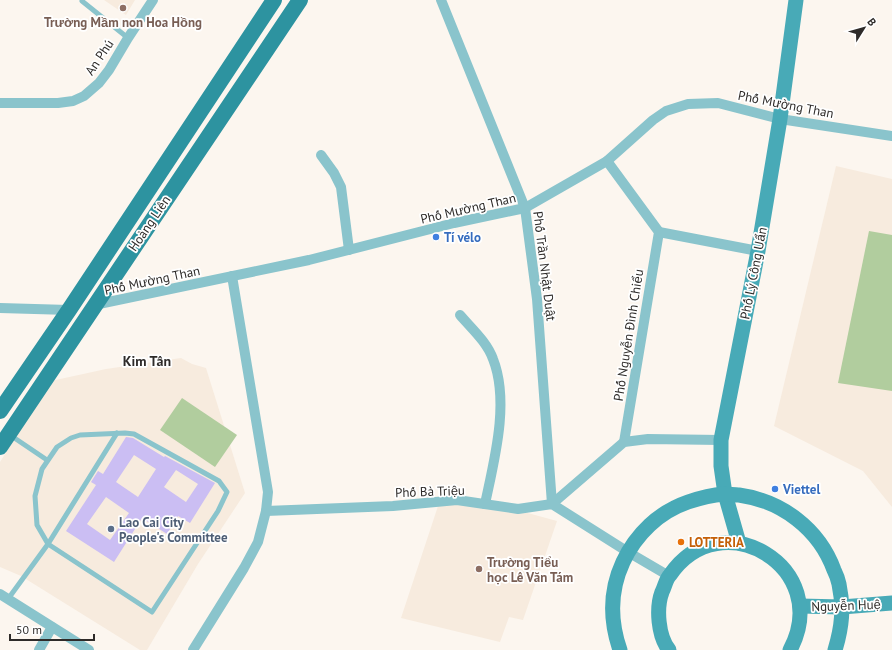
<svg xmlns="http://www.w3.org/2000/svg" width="892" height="650" font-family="'PT Sans',sans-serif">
  <rect width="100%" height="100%" fill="#fcf6ef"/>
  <g fill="#f7ebde">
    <path d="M104,0H135L126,15Z"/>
    <path d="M836,166L892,179V507L863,471L774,426Z"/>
    <path d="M181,358L192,364L206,368L245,493L198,564L147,650H140L21,576L0,567V462L51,381L106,369Z"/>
    <path d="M441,497L480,500L557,521L523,620L509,617L500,642L401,618Z"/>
  </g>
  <g fill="#b1cd9e">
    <path d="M869,231L892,235V391L838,383Z"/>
    <path d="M182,398L237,435L215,467L160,430Z"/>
  </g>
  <path fill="#cbbef3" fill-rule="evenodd" d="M126,437L133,438L164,457L165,456L215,483L190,523L178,516L167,534L142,518L114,562L66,531L96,485L91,482L98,471L103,474ZM134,455L156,469L138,497L116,482ZM176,470L198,484L186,502L164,487ZM106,497L129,513L110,540L87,524Z"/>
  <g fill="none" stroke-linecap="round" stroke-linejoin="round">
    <g stroke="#8ac4cc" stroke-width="5">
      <path d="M82,1L128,38"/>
      <path d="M125,433L134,434L219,481L227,492L218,511L152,612L48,544L37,525L35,496L42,469L57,447L71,438L80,435Z"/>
      <path d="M10,435L47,460"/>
      <path d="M8,599L48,544L117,433"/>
    </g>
    <g stroke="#8ac4cc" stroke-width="10">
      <path d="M441,0L525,208L537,299L552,504"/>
      <path d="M0,103H58L73,101L84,96L99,83L109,70L128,38L153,0"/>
      <path d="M321,155L334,173L341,187L349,250"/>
      <path d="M607,161L659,232L624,442"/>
      <path d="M659,232L758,251"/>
      <path d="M94,305L309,260L454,223L525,208L607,161L653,120L666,111L688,104L718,103L780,119L892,136"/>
      <path d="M0,308L69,310"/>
      <path d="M460,315C472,329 487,342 493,359C510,402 494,461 485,504"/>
      <path d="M552,504L624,442L648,439L721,440"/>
      <path d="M266,511L393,506L457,500L518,509L552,504L628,552L669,576"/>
      <path d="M0,594L89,650"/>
      <path d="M39,650L52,627"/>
      <path d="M193,650L244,568L258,542L266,511L268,492L232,276"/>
    </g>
    <g stroke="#48aab7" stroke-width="15">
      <path d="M739,543L725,494L721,466V440L758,251L780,119L796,0"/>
      <path d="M800,606L842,607L892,603"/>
      <path d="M620,650C610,621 610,590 623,562C636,534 659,512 688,502C700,498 712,495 724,494C729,494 734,495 739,495C782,501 819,529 834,570C836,574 838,579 839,584C844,608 842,627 835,650"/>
      <path d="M669,650C658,636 656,608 662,592C665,586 666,579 670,575C721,500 834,568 790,650"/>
    </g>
    <g stroke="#2d93a0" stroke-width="16">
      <path d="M0,411L69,310L274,0"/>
      <path d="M0,447L300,0"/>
    </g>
  </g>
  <g fill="#8d6e63" stroke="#fff" stroke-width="1.5">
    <circle cx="123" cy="8" r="4"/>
    <circle cx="479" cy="569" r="4"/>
  </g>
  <g fill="#3f7fe0" stroke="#fff" stroke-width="1.5">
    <circle cx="436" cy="237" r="4"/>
    <circle cx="775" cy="489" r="4"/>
  </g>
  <circle fill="#5c6f8a" stroke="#fff" stroke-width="1.5" cx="111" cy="529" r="4"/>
  <circle fill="#e8710a" stroke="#fff" stroke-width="1.5" cx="681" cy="542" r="4"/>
  <g text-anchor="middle" stroke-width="3.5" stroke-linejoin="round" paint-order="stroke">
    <g font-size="13" font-weight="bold" fill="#785e54" stroke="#fff">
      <text x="123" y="27">Trường Mầm non Hoa Hồng</text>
      <text x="487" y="567" text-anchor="start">Trường Tiểu<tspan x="487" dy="15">học Lê Văn Tám</tspan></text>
    </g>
    <g font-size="13" fill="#2e2b29" stroke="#fff">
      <text transform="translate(99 57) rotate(-56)" y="5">An Phú</text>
      <text transform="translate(786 104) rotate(11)" y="5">Phố Mường Than</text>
      <text transform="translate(468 208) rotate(-13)" y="5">Phố Mường Than</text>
      <text transform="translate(149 223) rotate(-56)" y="5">Hoàng Liên</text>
      <text transform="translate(545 266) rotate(83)" y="5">Phố Trần Nhật Duật</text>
      <text transform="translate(753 273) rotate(-79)" y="5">Phố Lý Công Uẩn</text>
      <text transform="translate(152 280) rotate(-12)" y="5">Phố Mường Than</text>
      <text transform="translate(628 335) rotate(-81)" y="5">Phố Nguyễn Đình Chiểu</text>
      <text transform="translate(430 491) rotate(-2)" y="5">Phố Bà Triệu</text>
      <text transform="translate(846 605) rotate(-2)" y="5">Nguyễn Huệ</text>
    </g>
    <g font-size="13" font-weight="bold" fill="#366cbe" stroke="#fff" text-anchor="start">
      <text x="444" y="242">Tí vélo</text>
      <text x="783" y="494">Viettel</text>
    </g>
    <g font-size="13" font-weight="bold" fill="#4e5e75" stroke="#fff" text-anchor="start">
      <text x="119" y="527">Lao Cai City<tspan x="119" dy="15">People's Committee</tspan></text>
    </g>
    <g font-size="13" font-weight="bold" fill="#c56008" stroke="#fff" text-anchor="start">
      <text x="689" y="547">LOTTERIA</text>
    </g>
    <g font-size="14" font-weight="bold" fill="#2e2b29" stroke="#fff">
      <text x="147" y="366">Kim Tân</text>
    </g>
  </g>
  <g transform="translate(864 28) rotate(53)" stroke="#ffffff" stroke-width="3" paint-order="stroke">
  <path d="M0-3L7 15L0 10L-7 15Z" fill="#2e2b29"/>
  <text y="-6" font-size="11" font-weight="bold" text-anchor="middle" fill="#2e2b29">B</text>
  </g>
  <path d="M10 634v6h84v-6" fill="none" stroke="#2e2b29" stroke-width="2"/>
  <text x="16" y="634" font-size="12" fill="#2e2b29" stroke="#ffffff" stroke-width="3" paint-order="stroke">50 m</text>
</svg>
